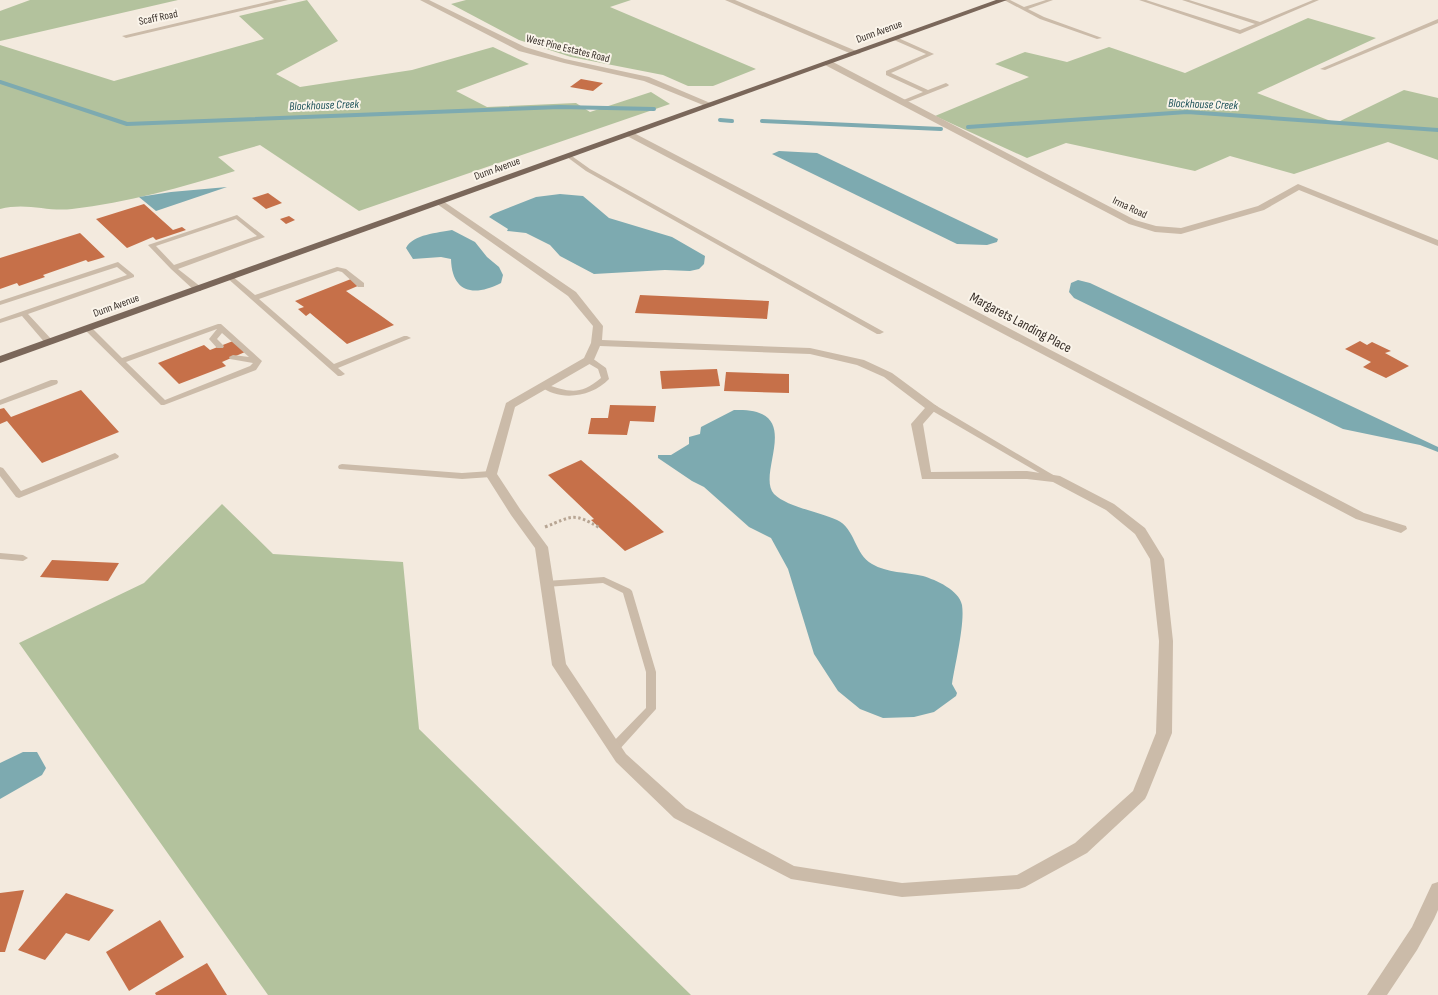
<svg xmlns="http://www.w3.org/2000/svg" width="1438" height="995" font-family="'Sofia Sans Condensed',sans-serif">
  <rect width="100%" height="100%" fill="#f3eade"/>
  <g fill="#b3c29d">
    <path d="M30,0H178L0,41V11Z"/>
    <path d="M307,0L338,41L276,74L300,87L412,70L493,47L529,64L456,91L487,107L576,103L590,112L651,92L670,104L359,211L260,145L218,157L235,171C183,187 126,203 72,209C47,212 27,202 0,209V45L114,81L264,39L239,16Z"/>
    <path d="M466,0H631L610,7L756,69L713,86H688L663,75L571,57L519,40L451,4Z"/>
    <path d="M1308,18L1376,38L1257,93L1336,123L1404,90L1438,98V160L1388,142L1294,174L1230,156L1195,171L1066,143L1027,158L935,116L1029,77L995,64L1025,52L1067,62L1109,47L1185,73Z"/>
    <path d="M222,504L273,554L403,562L419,729L691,995H268L19,643L144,583Z"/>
  </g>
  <g fill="#7daab0">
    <path d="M779,151L817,153L998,239L997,242L987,245L957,244L772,154Z"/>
    <path d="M227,187L156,211L139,197L171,192Z"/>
    <path d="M560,194L583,196L609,218L672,237L705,256L704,264L699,269L690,271L665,270L594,274L560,256L550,245L526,233L507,231L508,229L489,217L493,214L536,197Z"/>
    <path d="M452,230L475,242L487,257L499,267L503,275L501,283C474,297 452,293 451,259L441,257L413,259L406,248C413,234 438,233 452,230Z"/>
    <path d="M1078,280L1090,283L1438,447V452L1420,445L1343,429L1074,298L1069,292L1071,283Z"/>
    <path d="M734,410C808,407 755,473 774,494C787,507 820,512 837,520C855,528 855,555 872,564C887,573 906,572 923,576C936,580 959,590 962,605C965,624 955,664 952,684L957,693L956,696L934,712L914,717L883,718L860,709L838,691L814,654L788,569L771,538L749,527L704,487L692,481L658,458V455H671L689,444V437L700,434L701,427Z"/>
    <path d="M23,752H37L46,768L42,775L0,799V763Z"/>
  </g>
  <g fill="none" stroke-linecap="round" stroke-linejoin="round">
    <g stroke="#7daab0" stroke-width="4">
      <path d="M0,82L127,124L560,107L654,109"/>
      <path d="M720,120L732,121"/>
      <path d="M762,121L941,129"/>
      <path d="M968,127L1187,112L1438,130"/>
    </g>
  </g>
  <g fill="#c67049">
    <path d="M581,79L603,83L593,91L570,87Z"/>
    <path d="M268,193L282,203L266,209L252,198Z"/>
    <path d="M144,204L173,230L182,227L186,230L156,240L153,237L127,248L96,219Z"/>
    <path d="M289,216L295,220L286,224L280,219Z"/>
    <path d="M80,233L105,257L88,262L86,260L43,275L45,277L19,286L17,283L0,289V258Z"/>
    <path d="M351,279L360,285L346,291L394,325L347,344L310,313L306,316L298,309L304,307L295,301Z"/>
    <path d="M640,295L769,301L767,319L635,313Z"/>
    <path d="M233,341L245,352L222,362L226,366L179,384L158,363L204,345L210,350Z"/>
    <path d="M1360,341L1367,345L1372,342L1391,351L1385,353L1409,366L1386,378L1363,367L1371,362L1345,349Z"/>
    <path d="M717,369L720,386L662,389L660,371Z"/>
    <path d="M726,372L789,374V393L724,391Z"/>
    <path d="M81,390L119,432L42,463L7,421L0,424V409L4,408L11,417Z"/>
    <path d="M610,405L656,406L654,422L630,421L627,435L588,434L591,418H608Z"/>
    <path d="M581,460L629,501L664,532L625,551L591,520L594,519L548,475Z"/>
    <path d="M52,560L119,563L108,581L40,577Z"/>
    <path d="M24,890L5,952H0V893Z"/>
    <path d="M66,893L114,910L89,941L66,933L45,960L18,950Z"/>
    <path d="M160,920L184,957L129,991L106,952Z"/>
    <path d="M207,963L227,995H156L155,993Z"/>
  </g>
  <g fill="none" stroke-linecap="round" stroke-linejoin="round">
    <path stroke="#b7a593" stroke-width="3" stroke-dasharray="2.5 2.5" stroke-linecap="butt" d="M545,527C573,516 573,512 600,528"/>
    <g fill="#cbbba9" fill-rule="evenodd">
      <path d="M1004,0H1010L1024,7L1046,0H1053L1028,9L1044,17L1102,38L1097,39L1040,19Z"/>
      <path d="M1139,0H1146L1240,30L1255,24L1182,0H1189L1260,22L1313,0H1319L1240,34Z"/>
      <path d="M1438,19V23L1325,70L1320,69Z"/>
      <path d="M896,37L934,54L891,73L928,90L946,83L949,85L948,86L905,103H901V101L923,92L886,75V71L926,54L894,40V38Z"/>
      <path d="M569,154L590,169L884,332L880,334H877L586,171L567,157L566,156Z"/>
      <path d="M237,215L265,237L178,269L201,287V291H195L171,269L148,245ZM236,219L257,236L174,265L156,246Z"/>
      <path d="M118,262L134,275V277L28,314L52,340L53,342L52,344H46L22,316L0,323V319L127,275L117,267L0,305V301Z"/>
      <path d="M337,267L346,269L364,283V287H358L342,272L338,271L259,299L334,364L404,336H407L411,338L338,368L345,374L341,376H338L226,277L228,276H232L255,295Z"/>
      <path d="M218,324H221L262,361L256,370L164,405H161L83,328L87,326H90L122,358ZM217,329L209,339L217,348H223L224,346L217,339L222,333L249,357L233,355L229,357L230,359L253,363L250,366L165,400L126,362Z"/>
      <path d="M586,358H592L606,368L609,379C592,397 560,402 540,386L544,384C569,391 578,397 601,378L598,369L586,362L585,360Z"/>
      <path d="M51,380H57L58,382L57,384L0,405V400Z"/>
      <path d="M929,405H935L1060,479L1056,482L1053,481L929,409L928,407Z"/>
      <path d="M115,453L119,456L118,458L19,498L16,497L0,476V467L3,468L21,491Z"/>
      <path d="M342,464L462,473L491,471L495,474L491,477L462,479L339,469L338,467L339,465Z"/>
      <path d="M0,553L23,555L28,558L23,561L0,559Z"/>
      <path d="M604,577L630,589L632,591L656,672V709L618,751L614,752L610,751L609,748L610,745L646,708V672L623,593L603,583L546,587L541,584L546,581Z"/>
    </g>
    <g fill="#cbbba9" fill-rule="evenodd">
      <path d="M275,0H288L126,38L122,36Z"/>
      <path d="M420,0H429L525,47L565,59L649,77L715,105L708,107L644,81L564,63L519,51Z"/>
      <path d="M725,0H735L861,53L854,55Z"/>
      <path d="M825,61H831L1135,220L1156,226L1181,228L1258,206L1298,184L1438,240V246L1299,190L1264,210L1181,234L1155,232L1129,224L825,65Z"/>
      <path d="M630,131L1364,513L1406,526L1407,529L1401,533L1356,519L627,136V132Z"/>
      <path d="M440,199L576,292L603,326L602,340L810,348L864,360L892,373L938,407L923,424L931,472L1027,471L1060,476L1114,504L1145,528L1164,559L1173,641L1172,733L1147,795L1145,799L1087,853L1025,887L1019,889L902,897L791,879L674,818L616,762L552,665L535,548L511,515L485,474L506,403L584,358L591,343L593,326L568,296L437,204L435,202ZM600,346L810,354L857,365L884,377L925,408L911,424L922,479H1027L1053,482L1106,510L1135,534L1150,559L1159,641L1156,733L1133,791L1075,843L1017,875L902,883L794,866L686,808L626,754L566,664L548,547L520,509L497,474L515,407L593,362Z"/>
      <path d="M1438,882V910L1434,919L1417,950L1387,995H1367L1412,927L1432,884Z"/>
    </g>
    <path fill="#7a675a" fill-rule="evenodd" d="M996,0H1007L0,363V356Z"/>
  </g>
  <g text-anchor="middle" stroke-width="4" stroke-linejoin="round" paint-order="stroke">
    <g font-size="11" fill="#382f29" stroke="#faf4ea">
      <text transform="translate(158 17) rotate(-12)" y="4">Scaff Road</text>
      <text transform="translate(879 31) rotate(-20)" y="4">Dunn Avenue</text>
      <text transform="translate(568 48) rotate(14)" y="4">West Pine Estates Road</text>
      <text transform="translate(497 168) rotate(-20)" y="4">Dunn Avenue</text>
      <text transform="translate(1130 207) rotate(25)" y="4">Irma Road</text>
      <text transform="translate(116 305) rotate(-20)" y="4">Dunn Avenue</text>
    </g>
    <g font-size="12" font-style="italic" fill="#1e525a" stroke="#faf4ea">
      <text transform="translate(1203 104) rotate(2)" y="4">Blockhouse Creek</text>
      <text transform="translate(324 105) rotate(-2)" y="4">Blockhouse Creek</text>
    </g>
    <g font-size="14" fill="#382f29" stroke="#faf4ea">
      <text transform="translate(1021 322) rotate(28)" y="5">Margarets Landing Place</text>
    </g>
  </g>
</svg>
